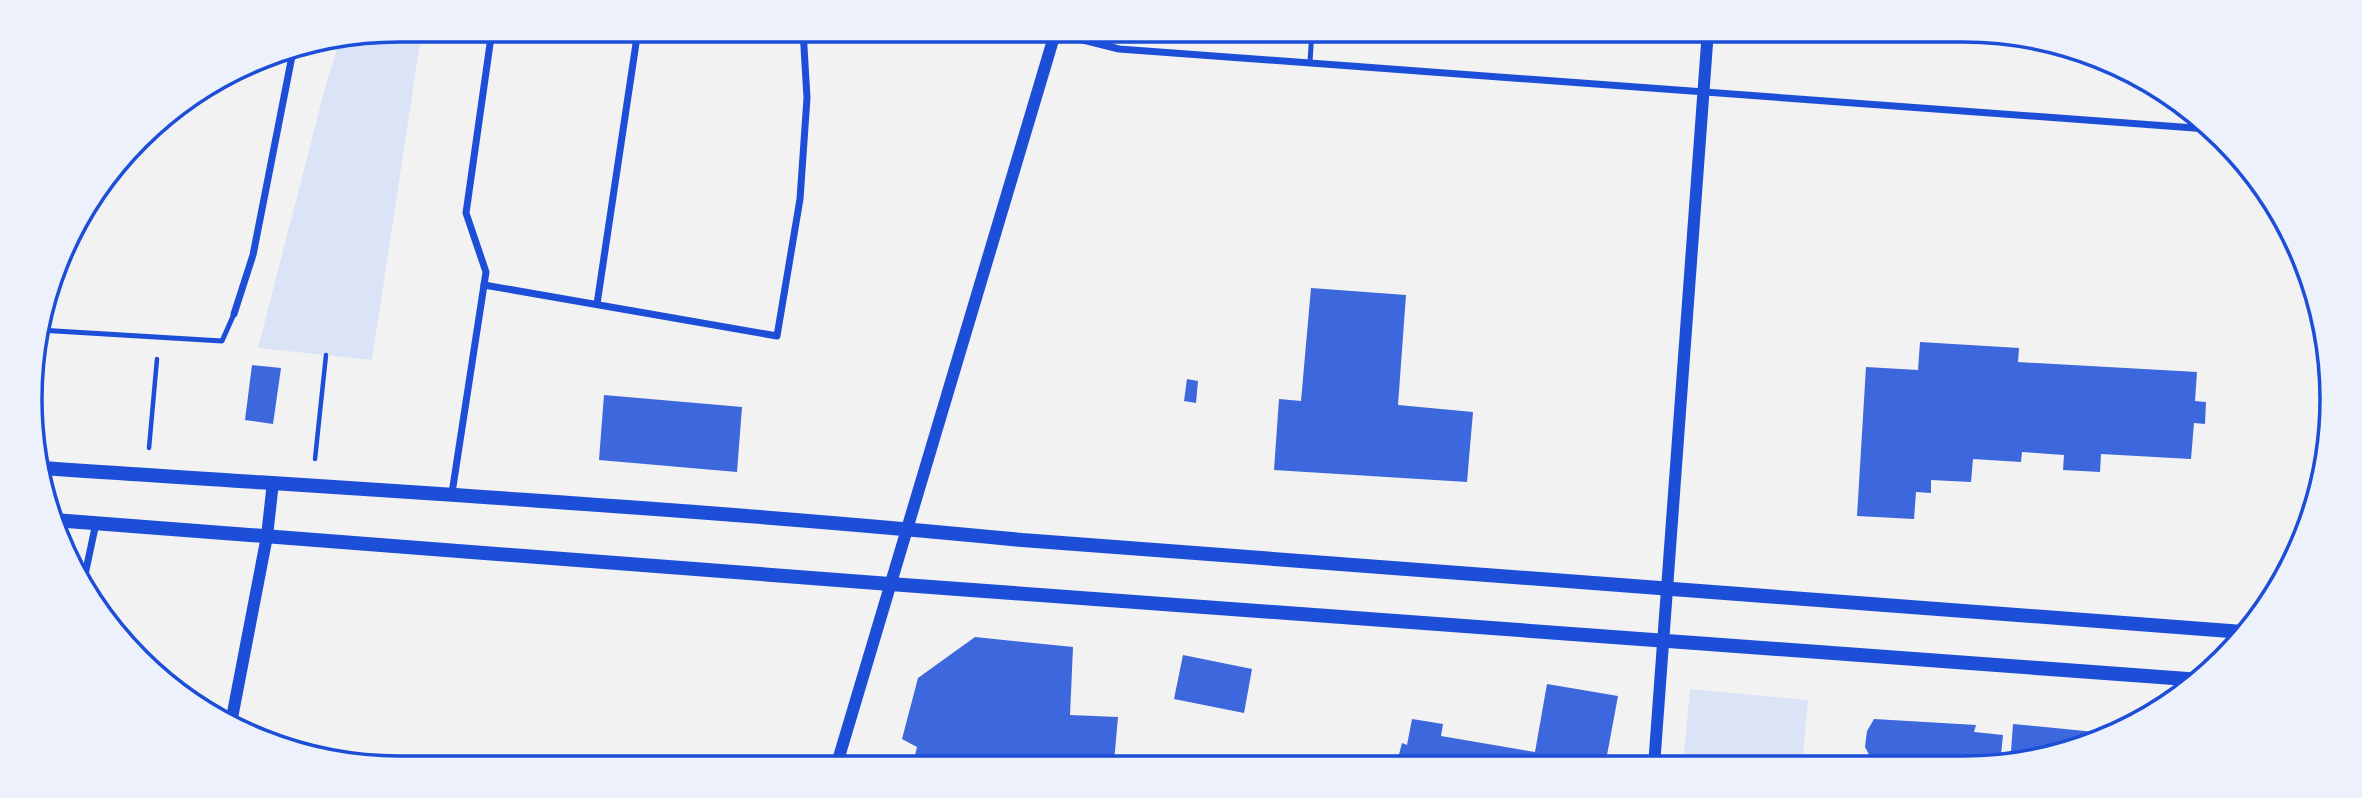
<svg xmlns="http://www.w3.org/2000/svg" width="2362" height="798" font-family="'Fira Sans',sans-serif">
  <rect width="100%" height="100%" fill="#f2f2f2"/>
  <g fill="#dbe4f7">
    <path d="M399,30H422L372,360L258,348L325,88L339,42Z"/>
    <path d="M1690,689L1808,700L1802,766H1683Z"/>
  </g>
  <g fill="#3d67dc">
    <path d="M1311,288L1406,295L1398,405L1473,412L1467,482L1274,470L1279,399L1301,401Z"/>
    <path d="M1920,342L2019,348L2018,362L2197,372L2195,401L2206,402L2205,424L2194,423L2191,459L2101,454L2100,472L2063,470L2064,455L2022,452L2021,462L1973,459L1971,482L1931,480V493L1916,492L1914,519L1857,516L1866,367L1918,370Z"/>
    <path d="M252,365L281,368L273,424L245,420Z"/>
    <path d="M1187,379L1198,381L1196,403L1184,401Z"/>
    <path d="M604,395L742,407L737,472L599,460Z"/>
    <path d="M975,637L1073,647L1070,715L1118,717L1114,762L1063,759V767H970L913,764L917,747L902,739L918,678Z"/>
    <path d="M1183,655L1252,669L1244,713L1174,699Z"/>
    <path d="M1547,684L1618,696L1605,766H1396L1402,743L1407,745L1412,719L1443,724L1441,736L1535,752Z"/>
    <path d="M1874,719L1976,725L1974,732L2003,735L2000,765H1891L1873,762L1865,747L1867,731Z"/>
    <path d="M2013,724L2115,734L2105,740L2010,765Z"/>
  </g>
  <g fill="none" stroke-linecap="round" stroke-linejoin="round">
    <g stroke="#1d4ed8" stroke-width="4.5">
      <path d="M149,448L157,359"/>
      <path d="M315,459L326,355"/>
    </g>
    <g stroke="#1d4ed8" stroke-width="5">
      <path d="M1310,62L1312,30"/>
      <path d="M39,330L222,341L234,314"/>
    </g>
    <g stroke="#1d4ed8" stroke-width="7">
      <path d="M1055,33L1119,49L2208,129"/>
      <path d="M484,285L777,336L800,199L807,98L803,30"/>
      <path d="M597,304L638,30"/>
      <path d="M234,314L253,255L293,51"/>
      <path d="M452,493L486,272L466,213L492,30"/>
      <path d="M83,584L96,523"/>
    </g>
    <g stroke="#1d4ed8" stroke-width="12">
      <path d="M231,723L267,536L273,482"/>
      <path d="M1654,766L1708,30"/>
      <path d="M836,767L1056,30"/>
    </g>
    <g stroke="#1d4ed8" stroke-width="14">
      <path d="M41,468C368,490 696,508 1022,540L2243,632"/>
      <path d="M54,520L890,584L2201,680"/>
    </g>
  </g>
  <path d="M0 0H2362V798H0ZM399 42H1963A357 357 0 0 1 2320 399V399A357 357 0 0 1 1963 756H399A357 357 0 0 1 42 399V399A357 357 0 0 1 399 42Z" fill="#edf1fc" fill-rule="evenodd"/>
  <path fill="none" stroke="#1d4ed8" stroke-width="3.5" d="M399 42H1963A357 357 0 0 1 2320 399V399A357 357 0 0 1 1963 756H399A357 357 0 0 1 42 399V399A357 357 0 0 1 399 42Z"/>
</svg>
